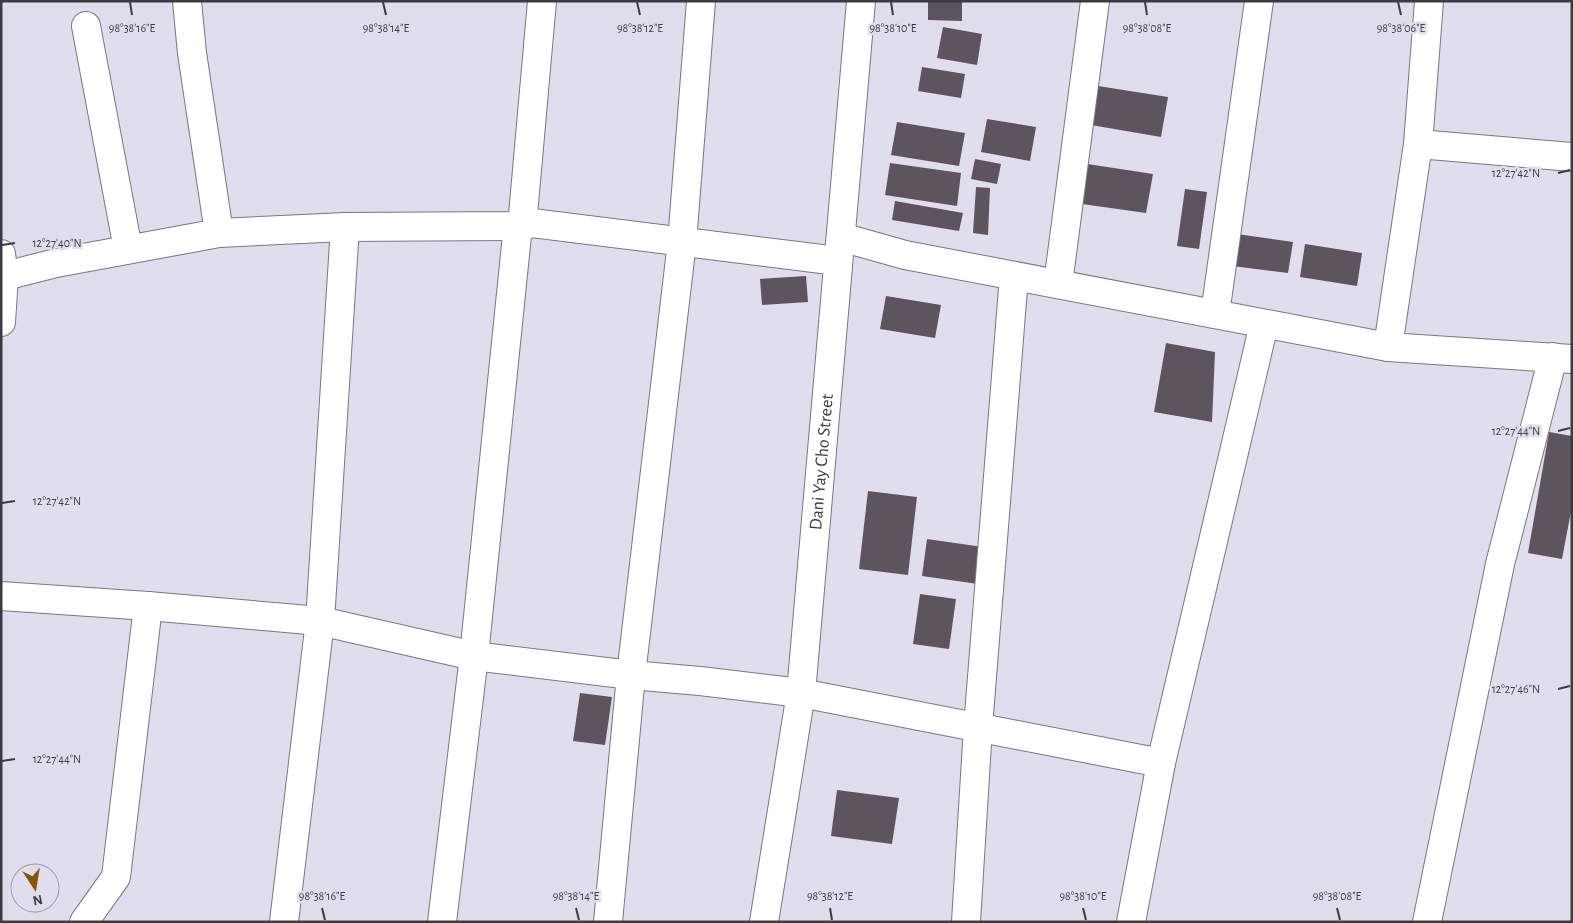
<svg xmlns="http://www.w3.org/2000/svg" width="1573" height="923" font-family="'Alegreya Sans',sans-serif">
  <rect width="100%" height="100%" fill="#e0ddec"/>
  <g fill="#5d545e">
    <path d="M928,1H962V21L928,20Z"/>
    <path d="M943,27L982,34L977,65L937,58Z"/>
    <path d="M922,67L965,74L961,98L918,91Z"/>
    <path d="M1098,86L1168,97L1161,137L1091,125Z"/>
    <path d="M987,119L1036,127L1030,161L981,152Z"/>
    <path d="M897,122L965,133L959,166L891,155Z"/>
    <path d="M975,159L1001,164L997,184L971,179Z"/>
    <path d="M890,163L961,173L957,206L885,195Z"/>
    <path d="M1081,163L1153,174L1146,213L1075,203Z"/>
    <path d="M976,187L990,188L988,235L973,233Z"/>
    <path d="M1185,189L1207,192L1199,249L1177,246Z"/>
    <path d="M895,201L963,213L959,231L892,220Z"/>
    <path d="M1237,234L1293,242L1288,273L1232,266Z"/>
    <path d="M1305,244L1362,253L1357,286L1300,277Z"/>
    <path d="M806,276L808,302L762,305L760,279Z"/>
    <path d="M886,296L941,305L935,338L880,329Z"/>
    <path d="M1166,343L1215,352L1212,422L1154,412Z"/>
    <path d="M1549,432L1572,436V506L1562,559L1528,553Z"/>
    <path d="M868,491L917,497L908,575L859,569Z"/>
    <path d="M927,539L983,547L978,584L922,576Z"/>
    <path d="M920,594L956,599L949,649L913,644Z"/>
    <path d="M580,693L612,697L605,745L573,741Z"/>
    <path d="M837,790L899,798L892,844L831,836Z"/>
  </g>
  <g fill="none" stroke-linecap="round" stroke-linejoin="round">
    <g stroke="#787683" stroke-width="30">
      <g id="street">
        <path d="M187,1L192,53L219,233"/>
        <path d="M86,26L128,249"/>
        <path d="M1418,144L1572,157"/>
        <path d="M841,237L905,255L1388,347L1572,359"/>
        <path d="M1,254L4,276L1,322"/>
        <path d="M1,277L56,263L219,233L345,227L522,226L542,1"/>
        <path d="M1058,284L1095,1"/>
        <path d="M1215,314L1259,1"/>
        <path d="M1388,347L1418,144L1429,1"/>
        <path d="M1,596L148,606L320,621L474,656L631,675L700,681L801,693L1161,763"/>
        <path d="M84,922L116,877L148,606"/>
        <path d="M284,922L320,621L345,227"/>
        <path d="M442,922L474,656L517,235L522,226L532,223L838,261"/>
        <path d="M608,922L631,675L682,242L701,1"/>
        <path id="s1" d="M764,922L801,693L861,1"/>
        <path d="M966,922L978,727L1014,276"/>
        <path d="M1131,922L1161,763L1264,324"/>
        <path d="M1427,922L1500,564L1553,357"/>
      </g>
    </g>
    <use href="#street" stroke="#fff" stroke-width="28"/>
  </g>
  <path fill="none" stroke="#3c3b41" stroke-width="2" d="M130,2L132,15M383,2L386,15M637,2L640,15M891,2L893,15M1145,2L1147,15M1398,2L1401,15M1558,173L1570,170M2,245L15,243M1558,431L1570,428M2,503L15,501M1558,689L1570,686M2,761L15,759M322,908L325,920M576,908L579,920M830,908L832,920M1083,908L1086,920M1337,908L1340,920"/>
  <g text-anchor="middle" stroke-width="5" stroke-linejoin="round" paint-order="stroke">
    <g font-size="18" fill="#3c3b41" stroke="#e0ddec">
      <text dy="6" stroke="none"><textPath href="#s1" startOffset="464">Dani Yay Cho Street</textPath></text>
    </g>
  </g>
  <g font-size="12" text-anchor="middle" fill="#3c3b41" stroke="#e0ddec" stroke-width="5" stroke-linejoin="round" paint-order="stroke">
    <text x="132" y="32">98°38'16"E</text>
    <text x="386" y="32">98°38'14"E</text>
    <text x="640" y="32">98°38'12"E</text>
    <text x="893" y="32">98°38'10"E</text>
    <text x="1147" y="32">98°38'08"E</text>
    <text x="1401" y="32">98°38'06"E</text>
    <text x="1516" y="177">12°27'42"N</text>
    <text x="57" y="247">12°27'40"N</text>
    <text x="1516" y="435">12°27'44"N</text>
    <text x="57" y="505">12°27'42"N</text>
    <text x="1516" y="693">12°27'46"N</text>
    <text x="57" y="763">12°27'44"N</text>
    <text x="322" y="900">98°38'16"E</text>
    <text x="576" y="900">98°38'14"E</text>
    <text x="830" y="900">98°38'12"E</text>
    <text x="1083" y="900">98°38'10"E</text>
    <text x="1337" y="900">98°38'08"E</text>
  </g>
  <rect width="1573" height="923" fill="none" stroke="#3c3b41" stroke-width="5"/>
  <g transform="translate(35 888) rotate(168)"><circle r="24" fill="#e0ddec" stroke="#9e9ca8"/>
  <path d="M0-4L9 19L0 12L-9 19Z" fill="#895501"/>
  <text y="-8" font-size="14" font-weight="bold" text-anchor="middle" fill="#3c3b41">N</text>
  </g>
</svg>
